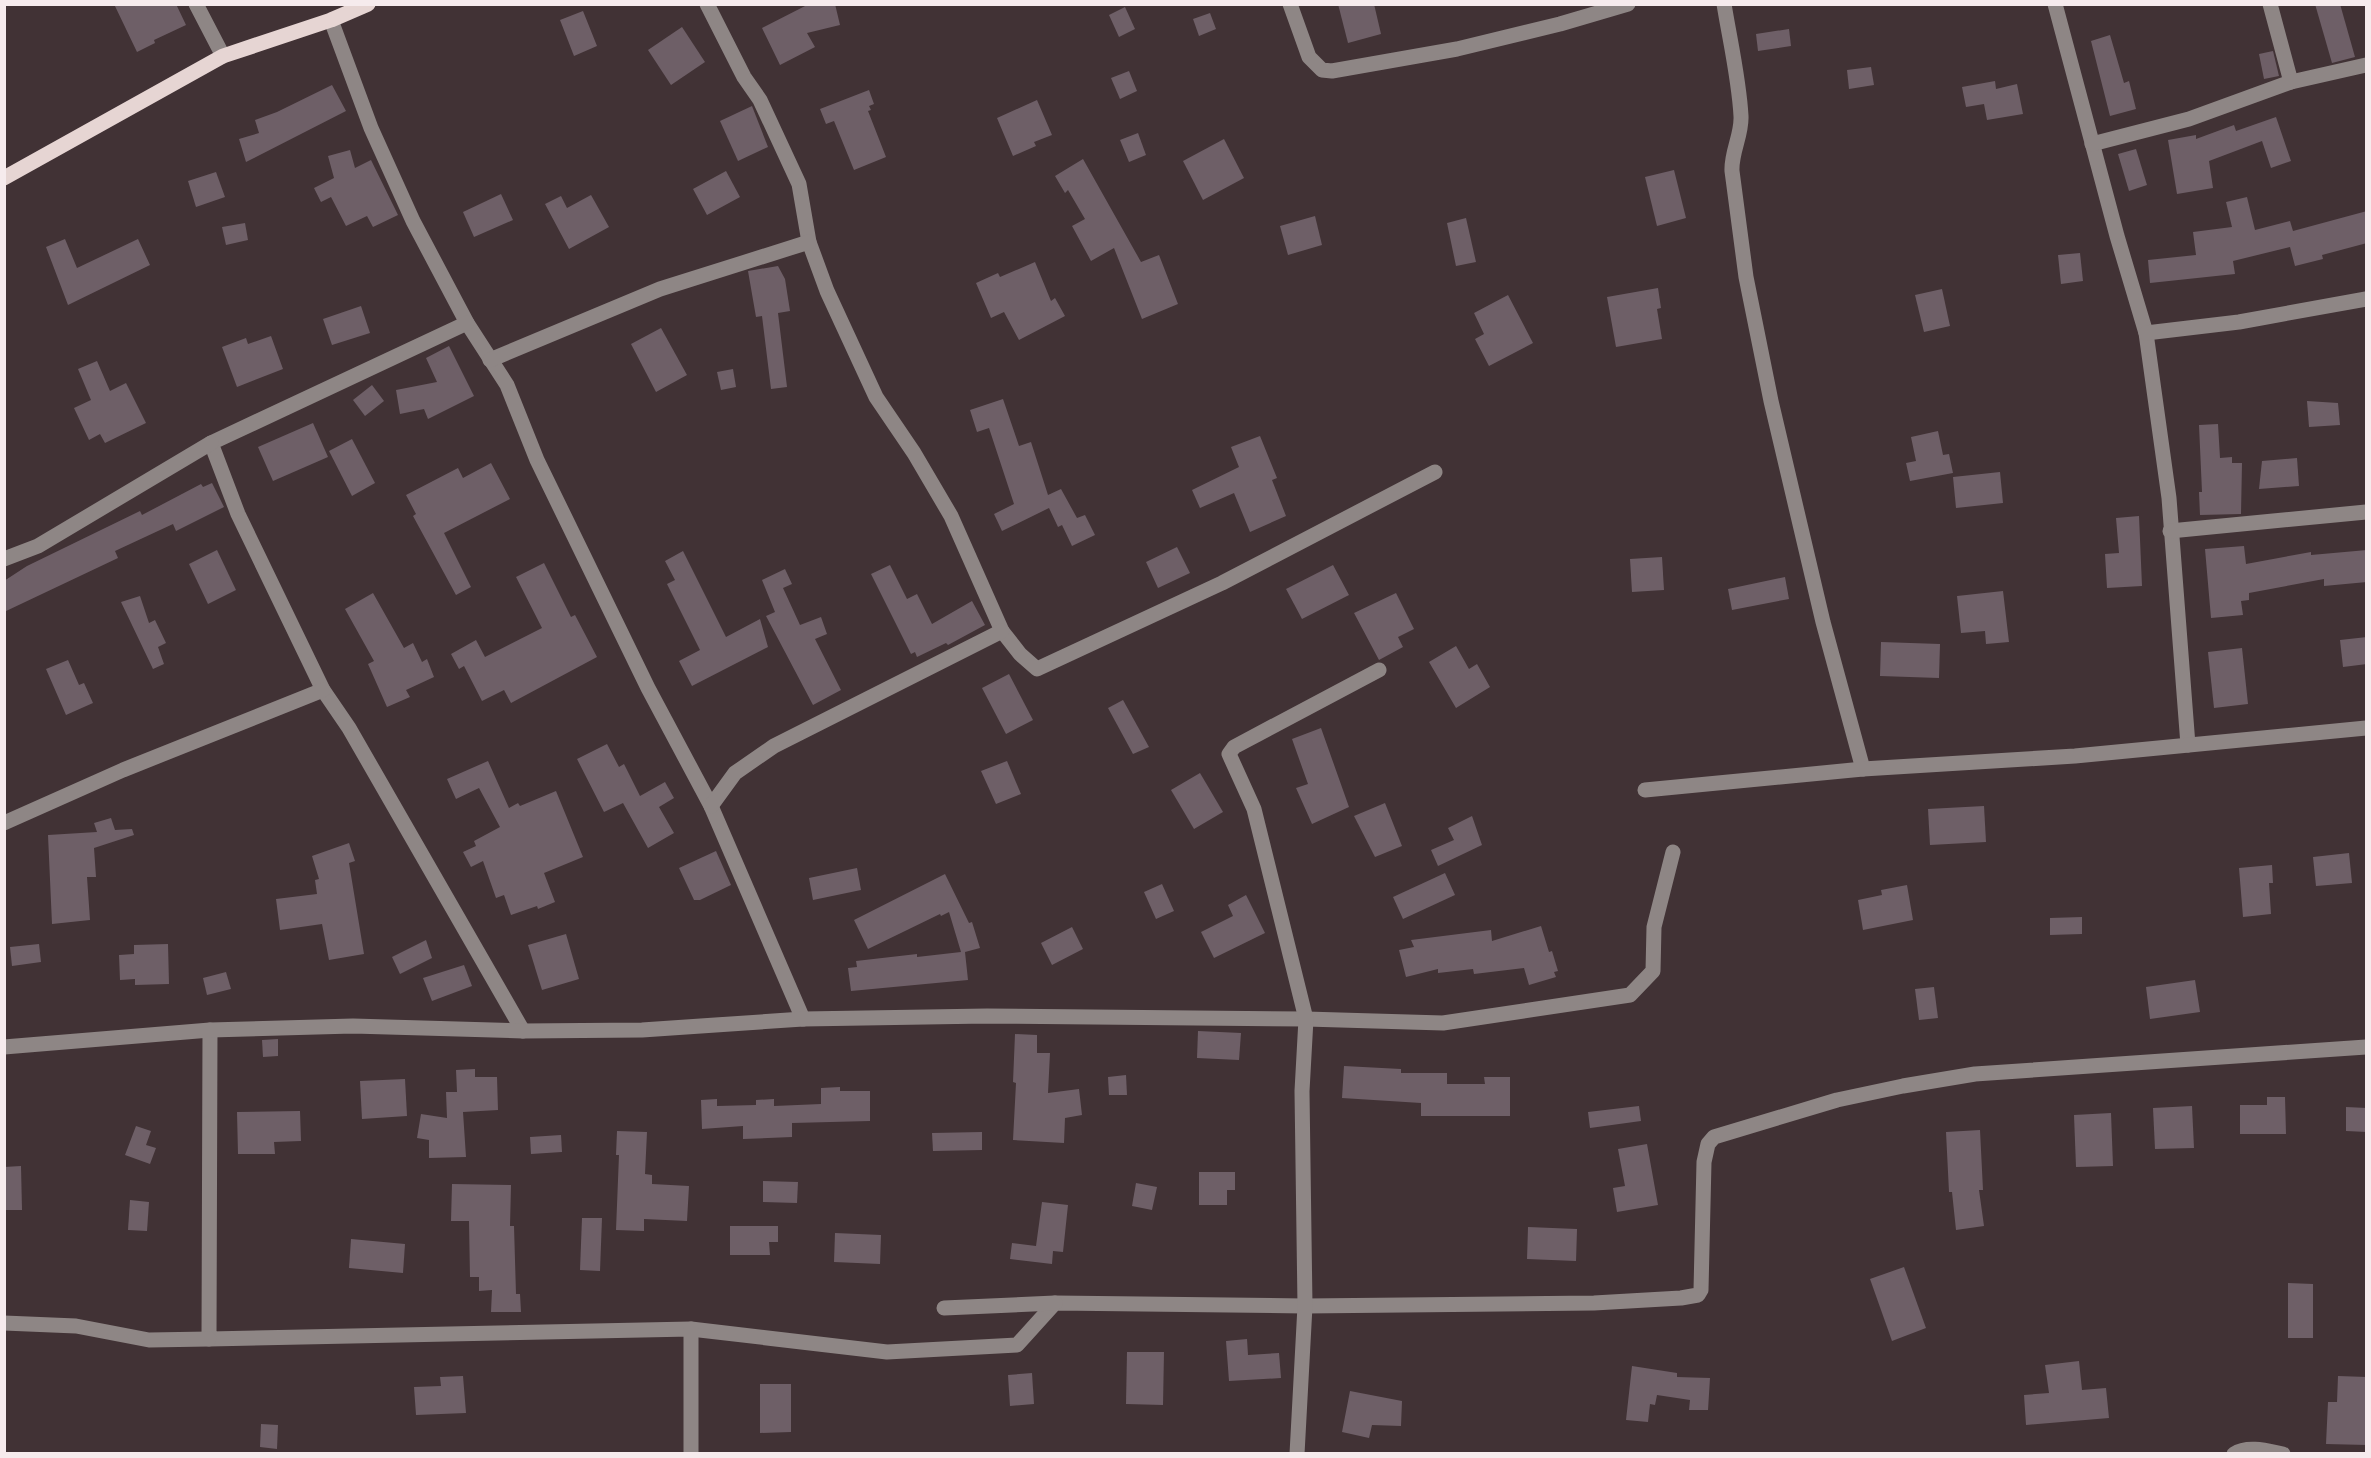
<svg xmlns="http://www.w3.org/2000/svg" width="2371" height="1458" font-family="'IBM Plex Sans',sans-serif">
  <rect width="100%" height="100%" fill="#413235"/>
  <g fill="#6e5f67">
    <path d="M114,4H176L186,25L154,40L155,43L137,52Z"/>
    <path d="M809,4H835L840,25L807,33L815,47L780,65L762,28Z"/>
    <path d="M1338,4H1374L1381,34L1348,43Z"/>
    <path d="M2315,4H2340L2355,57L2332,63Z"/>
    <path d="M1125,7L1135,29L1119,37L1109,15Z"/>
    <path d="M583,11L597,46L574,56L560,20Z"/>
    <path d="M1210,13L1216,29L1199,36L1193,19Z"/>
    <path d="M682,27L705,62L671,85L648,50Z"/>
    <path d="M1789,29L1791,46L1758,51L1756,34Z"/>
    <path d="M2110,35L2124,83L2129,81L2136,109L2110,116L2091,41Z"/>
    <path d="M2273,51L2279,76L2264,79L2259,54Z"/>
    <path d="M1871,67L1874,85L1849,89L1847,70Z"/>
    <path d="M1129,71L1137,91L1120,99L1111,78Z"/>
    <path d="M1995,81L1996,89L2017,84L2023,114L1987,120L1984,104L1966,107L1962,87Z"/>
    <path d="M332,85L346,111L246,162L239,139L259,133L255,120L277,112Z"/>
    <path d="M869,90L874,104L869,106L871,110L868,111L886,157L854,170L834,121L826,124L820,109Z"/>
    <path d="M1037,100L1052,135L1034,142L1036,146L1013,156L997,118Z"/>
    <path d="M752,106L768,147L738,161L720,121Z"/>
    <path d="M2276,117L2291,161L2271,168L2262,141L2209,161L2213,188L2177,194L2168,140L2196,135V139L2234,125L2236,131Z"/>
    <path d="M1138,133L1146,155L1129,162L1120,140Z"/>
    <path d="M1224,139L1244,178L1203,200L1183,161Z"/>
    <path d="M2136,149L2147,185L2129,191L2118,154Z"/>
    <path d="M350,150L355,168L371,160L398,215L373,227L367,216L346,226L331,197L321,202L314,188L334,178L328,156Z"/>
    <path d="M1083,159L1141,262L1159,255L1178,304L1142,319L1114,248L1091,261L1072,226L1085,219L1068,190L1065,193L1055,176Z"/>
    <path d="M1674,170L1686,218L1657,226L1645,177Z"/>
    <path d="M726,171L740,197L707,215L693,189Z"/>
    <path d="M216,172L225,197L196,207L188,181Z"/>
    <path d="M501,194L513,220L474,237L463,212Z"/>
    <path d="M591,195L609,227L569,249L545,204L561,196L567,208Z"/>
    <path d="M2247,197L2255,230L2290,221L2293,231L2367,211V243L2322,255L2323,259L2295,266L2290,247L2233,261L2235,274L2150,283L2148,260L2196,255L2193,232L2232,227L2226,202Z"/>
    <path d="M1315,216L1322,245L1288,255L1280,226Z"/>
    <path d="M1466,218L1476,262L1456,266L1447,223Z"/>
    <path d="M245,223L248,240L226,245L222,227Z"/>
    <path d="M65,239L77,268L138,239L150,265L68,305L46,247Z"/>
    <path d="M2080,253L2083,281L2061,284L2058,255Z"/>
    <path d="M1035,262L1051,301L1055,298L1065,316L1019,340L1004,312L991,318L976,283L998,273L1000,277Z"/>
    <path d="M778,266L785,279L790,311L778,313L787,387L771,389L762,316L756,317L748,271Z"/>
    <path d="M1658,288L1661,308L1657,309L1662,339L1616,347L1607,297Z"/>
    <path d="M1942,289L1950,326L1924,332L1915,295Z"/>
    <path d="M1508,295L1533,343L1489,366L1475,339L1484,334L1474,313Z"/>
    <path d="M361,306L370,333L332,345L323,319Z"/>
    <path d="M661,328L687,375L656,392L631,344Z"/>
    <path d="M271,336L283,369L237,387L222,347L246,338L248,344Z"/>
    <path d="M449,346L474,396L428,419L424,409L400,414L396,390L437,382L426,358Z"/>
    <path d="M97,361L110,391L126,383L146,423L105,443L100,434L89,440L74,408L91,400L78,369Z"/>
    <path d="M733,369L736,387L721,390L717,372Z"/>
    <path d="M372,385L384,401L365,416L353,400Z"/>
    <path d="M1003,399L1019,446L1031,442L1048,495L1061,489L1077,518L1085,515L1095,535L1072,546L1062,525L1058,527L1049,508L1002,531L994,514L1014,504L989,428L977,432L970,410Z"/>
    <path d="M2307,401L2338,403L2340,425L2309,427Z"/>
    <path d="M313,423L328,457L273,481L258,447Z"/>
    <path d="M2218,424L2220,458L2232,457V463H2242L2241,514L2200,515L2199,492H2202L2199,425Z"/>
    <path d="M1938,431L1943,455L1949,454L1953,473L1910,481L1906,463L1916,461L1911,437Z"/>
    <path d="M1260,436L1277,478L1272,480L1286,516L1250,532L1234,493L1200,508L1192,490L1239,467L1231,447Z"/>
    <path d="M352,439L375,483L352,496L329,451Z"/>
    <path d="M2297,458L2299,486L2259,489L2262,461Z"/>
    <path d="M491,463L510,499L444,533L471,587L456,595L413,516L416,514L406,495L458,468L463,478Z"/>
    <path d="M2000,472L2003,503L1956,508L1953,477Z"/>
    <path d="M212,483L224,507L176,531L173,524L115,551L118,558L4,612V581L27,566L140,511L142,515L201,484L203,487Z"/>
    <path d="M2139,516L2142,586L2107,588L2105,554L2119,553L2116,518Z"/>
    <path d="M2244,546L2246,564L2311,552V555L2367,550V582L2324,586V579L2249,593V600L2241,601L2243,615L2211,618L2205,549Z"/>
    <path d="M1177,547L1190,573L1158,588L1146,562Z"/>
    <path d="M217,550L236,590L208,604L189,564Z"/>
    <path d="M683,551L726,637L760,619L768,647L692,686L679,661L700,650L667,584L675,580L665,561Z"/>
    <path d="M1662,557L1664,590L1632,592L1630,559Z"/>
    <path d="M544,563L571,617L575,615L597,657L511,703L504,690L482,701L464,666L459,669L451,654L476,640L485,657L542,628L516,577Z"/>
    <path d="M890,565L907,599L917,594L932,624L972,601L985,625L948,645L946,643L917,657L915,652L911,654L871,574Z"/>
    <path d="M1333,565L1349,595L1302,619L1286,589Z"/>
    <path d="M785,569L792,584L783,588L800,625L821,617L827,634L815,639L841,690L813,705L766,616L775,612L762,580Z"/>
    <path d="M1785,577L1789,599L1732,610L1728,589Z"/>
    <path d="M2003,591L2009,642L1986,644L1985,631L1961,633L1957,596Z"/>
    <path d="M373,593L404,648L413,643L422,662L427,659L434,677L406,690L410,697L387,707L368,664L374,661L345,609Z"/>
    <path d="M1396,593L1414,629L1398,637L1403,647L1379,660L1354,613Z"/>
    <path d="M140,596L149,623L155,620L166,643L158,647L164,664L153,669L121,602Z"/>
    <path d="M2367,637V664L2343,667L2340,640Z"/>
    <path d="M1881,642L1940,644L1939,678L1880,676Z"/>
    <path d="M1456,646L1469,669L1477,664L1490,687L1456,708L1429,662Z"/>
    <path d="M2242,648L2248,704L2214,708L2208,652Z"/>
    <path d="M68,660L79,685L84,683L93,703L66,715L46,669Z"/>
    <path d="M1009,674L1033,720L1006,734L982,688Z"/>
    <path d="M1123,700L1149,747L1133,754L1108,708Z"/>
    <path d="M1321,728L1349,807L1312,824L1296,788L1308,784L1292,739Z"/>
    <path d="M607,744L619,767L624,764L640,796L665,782L674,798L659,807L674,833L648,848L623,803L604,812L577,759Z"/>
    <path d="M488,761L509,808L518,803L520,806L556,791L583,857L544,873L555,902L538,909L537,906L511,915L504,895L496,898L483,861L471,867L463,852L476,846L474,841L500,827L479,788L456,799L447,779Z"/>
    <path d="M1007,761L1021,794L996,804L981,771Z"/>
    <path d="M1200,773L1223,812L1194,829L1171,790Z"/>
    <path d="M1385,803L1402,846L1375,857L1354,816Z"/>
    <path d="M1984,806L1986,842L1930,845L1928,809Z"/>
    <path d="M1472,816L1482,845L1438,866L1431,850L1454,840L1448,828Z"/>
    <path d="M111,818L115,830L132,829L134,835L94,848L96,877H87L90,920L52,924L48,835L97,832L94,823Z"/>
    <path d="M349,843L355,861L349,863L364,954L329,960L322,924L280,930L276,899L317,894L315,880L319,879L312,856Z"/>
    <path d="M716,851L731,885L700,900H694L679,868Z"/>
    <path d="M2349,853L2352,883L2316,886L2313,857Z"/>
    <path d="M2272,865L2273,883H2269L2271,914L2243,917L2239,868Z"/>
    <path d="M857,868L861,890L813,900L809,878Z"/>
    <path d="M1445,873L1455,895L1403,919L1393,897Z"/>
    <path d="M945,874L969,923L972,922L980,948L965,952L968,980L851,991L848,968L857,967L856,961L917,954V957L961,952L949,912L941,916L940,914L868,949L854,920Z"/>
    <path d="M1162,884L1174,911L1156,919L1144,892Z"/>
    <path d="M1907,885L1913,920L1863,930L1858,900L1882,895L1881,890Z"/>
    <path d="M1246,895L1265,933L1214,958L1201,932L1233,916L1228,905Z"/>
    <path d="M2082,917V934L2050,935V918Z"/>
    <path d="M1541,926L1549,952L1552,951L1558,971L1554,972L1556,977L1529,985L1524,968L1474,974L1473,969L1438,973V969L1406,977L1399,950L1414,947L1411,940L1491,930L1492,941Z"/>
    <path d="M1072,927L1083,949L1052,965L1041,943Z"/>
    <path d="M566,934L579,979L542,990L528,945Z"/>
    <path d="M426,940L432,958L400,974L392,957Z"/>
    <path d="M39,944L41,962L12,966L10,947Z"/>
    <path d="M168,944L169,984L135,985V979L120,980L119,955L134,954V945Z"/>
    <path d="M464,965L472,986L432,1001L423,978Z"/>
    <path d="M226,972L231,989L207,995L203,978Z"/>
    <path d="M2195,980L2200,1012L2150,1019L2146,987Z"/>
    <path d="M1934,987L1938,1018L1919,1020L1915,989Z"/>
    <path d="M1198,1031L1241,1033L1239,1060L1197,1058Z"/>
    <path d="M1015,1034L1037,1035V1053H1050L1048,1093L1079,1089L1082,1115L1065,1118L1064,1143L1013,1140L1016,1083L1013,1082Z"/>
    <path d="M278,1039V1056L263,1057L262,1040Z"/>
    <path d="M1344,1066L1401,1069V1073H1447V1084H1485L1484,1077H1510V1116H1421V1103L1342,1098Z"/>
    <path d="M475,1069V1077H497L498,1110L463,1112L466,1157L429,1158V1140L417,1138L421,1114L447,1118L446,1092H457L456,1070Z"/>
    <path d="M1126,1075L1127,1095H1109L1108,1077Z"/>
    <path d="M405,1079L407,1116L362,1119L360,1081Z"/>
    <path d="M840,1087V1091H870V1121L792,1123V1137L743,1139V1126L702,1129L701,1100L717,1099V1106L756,1105V1100L774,1099V1106L821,1104V1088Z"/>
    <path d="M2267,1097H2285L2286,1134H2240V1105H2267Z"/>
    <path d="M1639,1106L1641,1121L1590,1128L1588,1112Z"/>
    <path d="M2192,1106L2194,1148L2155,1149L2153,1108Z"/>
    <path d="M2346,1107L2367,1108V1132L2346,1131Z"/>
    <path d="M300,1111L301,1141L274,1142L275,1154H238L237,1112Z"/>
    <path d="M2111,1113L2113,1166L2076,1167L2074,1115Z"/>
    <path d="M136,1126L151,1131L146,1145L156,1148L150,1164L125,1155Z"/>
    <path d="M1980,1130L1983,1190H1979L1984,1226L1956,1230L1952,1192H1949L1946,1132Z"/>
    <path d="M617,1131L647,1132L645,1174L652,1175V1184L689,1186L687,1221L644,1219V1231L616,1230L619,1155H616Z"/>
    <path d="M982,1132V1150L933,1151L932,1133Z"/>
    <path d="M561,1135L562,1152L531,1154L530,1137Z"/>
    <path d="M1647,1144L1658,1205L1617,1212L1613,1188L1625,1186L1618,1149Z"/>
    <path d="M21,1166L22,1210H4V1167Z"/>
    <path d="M1199,1172H1235V1190H1227V1205H1199Z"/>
    <path d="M763,1181L798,1182L797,1203L763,1202Z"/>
    <path d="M1136,1183L1157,1187L1152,1210L1132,1206Z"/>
    <path d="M452,1184L511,1185L510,1226H514L516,1294H520L521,1312H491L492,1290L479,1291V1277H470L469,1221H451Z"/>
    <path d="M130,1200L149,1202L147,1231L128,1230Z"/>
    <path d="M1042,1202L1068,1205L1063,1252L1053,1251L1052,1264L1010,1259L1012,1243L1036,1246Z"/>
    <path d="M582,1218H602L600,1271L580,1270Z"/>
    <path d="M730,1226H778V1242H769L770,1255H730Z"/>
    <path d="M1528,1227L1577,1229L1576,1261L1527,1259Z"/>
    <path d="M835,1233L881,1235L880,1264L834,1262Z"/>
    <path d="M351,1239L405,1244L403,1273L349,1268Z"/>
    <path d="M1904,1267L1926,1328L1892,1341L1870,1279Z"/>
    <path d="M2288,1283L2313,1284V1338H2288Z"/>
    <path d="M1247,1339L1248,1355L1279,1353L1281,1378L1229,1381L1226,1341Z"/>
    <path d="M1127,1352H1164L1163,1405L1126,1404Z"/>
    <path d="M2079,1361L2082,1390L2106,1388L2109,1418L2026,1425L2024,1395L2049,1393L2045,1365Z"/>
    <path d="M1632,1366L1677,1373V1377L1710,1378L1708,1410H1689L1690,1400L1657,1395L1655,1405L1650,1404L1648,1422L1626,1420Z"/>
    <path d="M1032,1373L1034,1404L1010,1406L1008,1375Z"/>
    <path d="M463,1376L466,1413L416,1415L414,1387L441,1386L440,1377Z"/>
    <path d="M2338,1376L2367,1377V1445L2326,1444L2328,1402H2337Z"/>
    <path d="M760,1384H791V1432L760,1433Z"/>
    <path d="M1350,1391L1402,1401L1401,1426L1372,1425L1369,1438L1342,1432Z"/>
    <path d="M261,1424L278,1425L277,1449L260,1447Z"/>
  </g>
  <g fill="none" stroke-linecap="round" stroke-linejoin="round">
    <g stroke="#8e8685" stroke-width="15">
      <path d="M196,4L223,56"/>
      <path d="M707,4L744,77L760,100L799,184L809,242L827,291L876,397L914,453L951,516L1002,631L1020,654L1037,669L1222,583L1435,472"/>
      <path d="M1290,4L1309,57L1322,70L1332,71L1457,49L1560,24L1628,4"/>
      <path d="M1724,4C1730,41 1739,79 1741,116C1742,135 1731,152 1732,171L1746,277L1771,401L1823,622L1863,769"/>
      <path d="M2055,4L2117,236L2146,333L2169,498L2188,745"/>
      <path d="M2270,4L2291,82"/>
      <path d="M331,20L371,128L413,221L467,323L507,385L537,460L648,688L711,806L803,1019"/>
      <path d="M2092,144L2189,119L2291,82L2366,65"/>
      <path d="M467,323L211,443L238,514L323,690L349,728L523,1031"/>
      <path d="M2146,333L2239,322L2366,299"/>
      <path d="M490,360L660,289L809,242"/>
      <path d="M2170,531L2366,512"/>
      <path d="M4,559L38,546L211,443"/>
      <path d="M1645,790L1863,769L2075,756L2366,728"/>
      <path d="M711,806L735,773L774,746L1002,631"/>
      <path d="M4,823L123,770L323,690"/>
      <path d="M210,1030L209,1339L691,1329L887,1352L1017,1345L1055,1303L1305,1306L1594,1303L1681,1298L1698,1295L1701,1290L1704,1162L1708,1144L1714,1137L1837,1100L1903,1086L1975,1074L2366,1047"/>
      <path d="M4,1047L210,1030L353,1026L523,1031L642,1030L803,1019L987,1016L1306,1019L1443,1023L1630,995L1653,971L1654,927L1673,852"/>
      <path d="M944,1308L1055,1303"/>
      <path d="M4,1323L76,1326L149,1340L209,1339"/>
      <path d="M691,1329V1454"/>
      <path d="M1297,1454L1305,1306L1302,1091L1306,1019L1254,809L1229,754L1234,747L1379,670"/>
      <path d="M2234,1454C2248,1445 2268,1451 2283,1454"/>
    </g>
    <path stroke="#e6d5d3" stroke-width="15" d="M4,178L223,56L331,20L368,4"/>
  </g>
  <rect width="2371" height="1458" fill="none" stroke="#f6ebed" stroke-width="12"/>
</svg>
